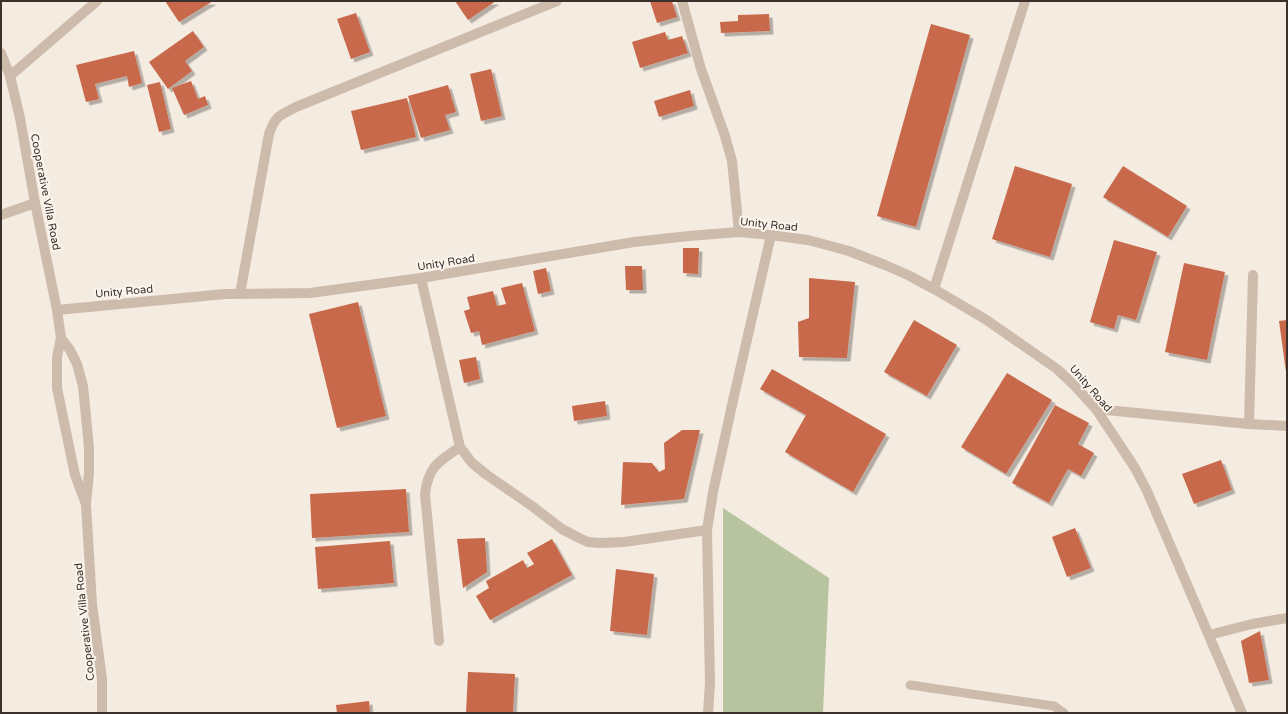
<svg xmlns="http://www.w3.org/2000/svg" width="1288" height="714" font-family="'Varela Round',sans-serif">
  <defs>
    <filter id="shadow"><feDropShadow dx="3.5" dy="3.5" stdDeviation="0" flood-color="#0004"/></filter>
  </defs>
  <rect width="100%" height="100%" fill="#f4ebe1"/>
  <path fill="#b8c4a0" d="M723,508L829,578L823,713H723Z"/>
  <g fill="#c8694b" filter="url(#shadow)">
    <path d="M165,1H213L179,22Z"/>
    <path d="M455,1H496L468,20Z"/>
    <path d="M650,1H672L677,17L657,23Z"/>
    <path d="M356,13L370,52L351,59L337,19Z"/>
    <path d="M769,14L770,31L721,33L720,22L738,21V15Z"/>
    <path d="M931,24L970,35L916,227L877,216Z"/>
    <path d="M193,31L204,47L185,61L192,71L168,89L149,62Z"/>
    <path d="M665,32L668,40L682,36L688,53L640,68L632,42Z"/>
    <path d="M134,51L142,83L129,87L127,76L95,84L99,99L86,102L76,65Z"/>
    <path d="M491,69L502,116L481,121L470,74Z"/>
    <path d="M191,81L198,99L205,96L208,105L184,115L172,88Z"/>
    <path d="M160,82L171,129L159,132L147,85Z"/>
    <path d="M448,85L456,112L445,115L450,130L421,138L408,96Z"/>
    <path d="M690,90L694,106L659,117L654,101Z"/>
    <path d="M407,98L416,137L361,150L351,111Z"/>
    <path d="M1015,166L1072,184L1050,257L992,239Z"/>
    <path d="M1123,166L1187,206L1168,237L1103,197Z"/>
    <path d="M1114,240L1157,252L1136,320L1118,315L1114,329L1090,322Z"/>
    <path d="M683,248H699L698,274L683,273Z"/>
    <path d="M1184,263L1225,272L1207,360L1165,352Z"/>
    <path d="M625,266H642L643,290H626Z"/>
    <path d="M546,268L551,291L538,294L533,271Z"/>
    <path d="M809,278L855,282L847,358L799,357L798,322L809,318Z"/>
    <path d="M522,283L535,331L482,345L479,331L471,333L464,311L470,309L467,297L493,291L497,306L506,304L501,288Z"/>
    <path d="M358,302L386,416L337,428L309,314Z"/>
    <path d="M914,320L957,345L927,396L884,372Z"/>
    <path d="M1287,320V372H1286L1279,321Z"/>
    <path d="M476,357L480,379L464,383L459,360Z"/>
    <path d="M772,369L886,434L853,492L785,452L806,415L760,389Z"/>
    <path d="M1007,373L1052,400L1006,474L961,447Z"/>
    <path d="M605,401L607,416L574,421L572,406Z"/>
    <path d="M1055,405L1089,423L1078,444L1094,453L1081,476L1068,469L1049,503L1012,483Z"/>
    <path d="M682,430H700L684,499L621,505L623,462L652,463L659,472L665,469L664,443Z"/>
    <path d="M1221,460L1232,490L1194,504L1182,474Z"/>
    <path d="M406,489L409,532L312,538L310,494Z"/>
    <path d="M1075,528L1091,568L1067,577L1052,537Z"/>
    <path d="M485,538L487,572L463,588L457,539Z"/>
    <path d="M552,539L572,575L490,620L476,596L489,588L486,581L523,560L527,568L534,564L527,553Z"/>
    <path d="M390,541L394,583L318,589L315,547Z"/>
    <path d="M616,569L654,574L647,635L610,631Z"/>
    <path d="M1260,631L1269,680L1249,683L1241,641Z"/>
    <path d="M468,672L515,674L513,713H466Z"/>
    <path d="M369,701L370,713H337L336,705Z"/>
  </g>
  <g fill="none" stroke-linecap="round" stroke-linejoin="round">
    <path stroke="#cdbbac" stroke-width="9" d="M910,685L1054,706L1064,713"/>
    <g stroke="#cdbbac" stroke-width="10">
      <path d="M682,1L701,69L725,136L732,161L739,232"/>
      <path d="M1,53L10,76L20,118L35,203L57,310L61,338L57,357V388L75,475L86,504"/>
      <path d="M10,76L97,1"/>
      <path d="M1,215L35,203"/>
      <path d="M421,278L460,447L472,463L487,475L532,506L562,529L577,537L588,542L600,543L624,542L707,530"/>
      <path d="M934,289L1025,1"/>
      <path d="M240,294L269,134C276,115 279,116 296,107L557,1"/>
      <path d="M57,310L225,294L310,293L421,278L634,242L689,236L739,232L771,235L808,240L849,251L885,265L908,275L934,289L985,319L1057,369L1074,385L1096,409L1135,468L1147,491L1242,713"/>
      <path d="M61,338L70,350L77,364L83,386L89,448V473L86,504L92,604L102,679V713"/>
      <path d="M1096,409L1249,424L1287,426"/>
      <path d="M1249,424L1253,275"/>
      <path d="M1209,635L1252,624L1287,618"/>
      <path d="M439,641L425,494C428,467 439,461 460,447"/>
      <path d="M708,713L710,683L707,530L713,492L734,396L771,235"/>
    </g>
  </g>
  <g text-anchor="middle" stroke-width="4" stroke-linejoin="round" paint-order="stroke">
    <g font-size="11" fill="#3b302b" stroke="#fbf5ee">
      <text transform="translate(46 192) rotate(79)" y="4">Cooperative Villa Road</text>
      <text transform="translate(769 224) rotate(6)" y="4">Unity Road</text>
      <text transform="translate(446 262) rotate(-9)" y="4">Unity Road</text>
      <text transform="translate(124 291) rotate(-5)" y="4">Unity Road</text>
      <text transform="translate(1091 388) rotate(49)" y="4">Unity Road</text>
      <text transform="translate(84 622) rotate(-96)" y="4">Cooperative Villa Road</text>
    </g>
  </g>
  <rect width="1288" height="714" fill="none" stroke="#3b302b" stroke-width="4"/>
</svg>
